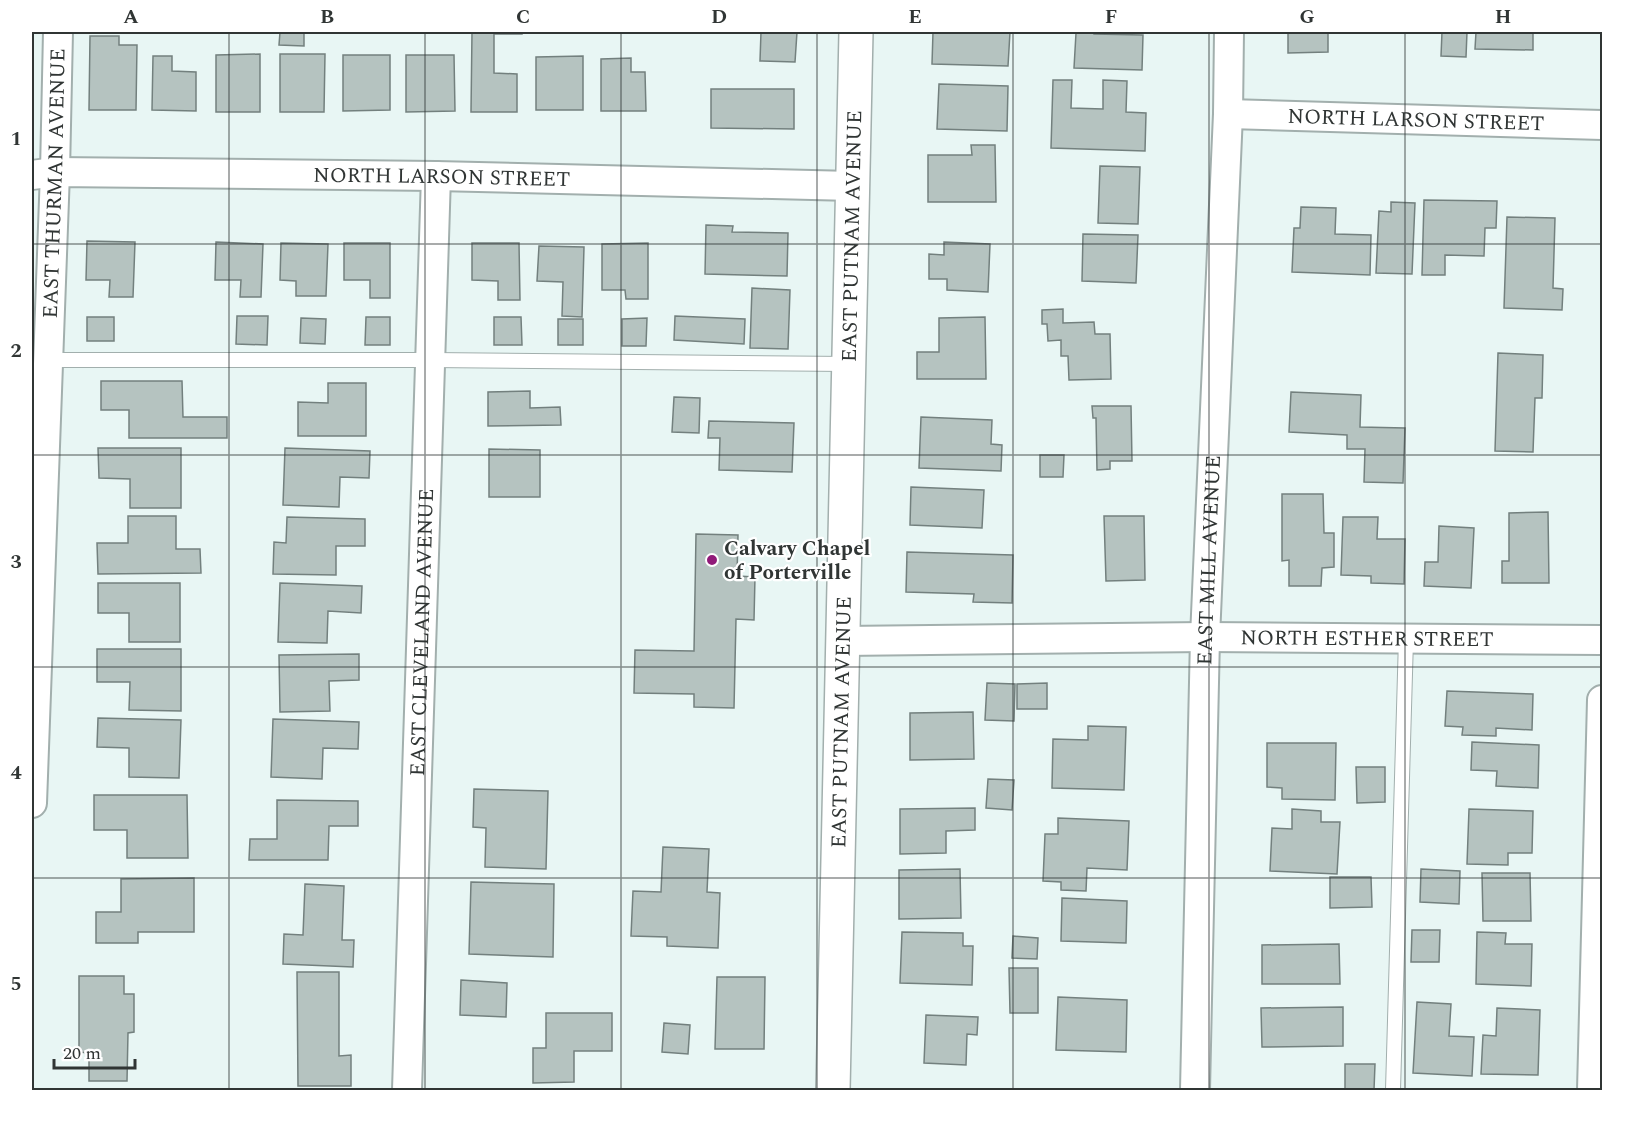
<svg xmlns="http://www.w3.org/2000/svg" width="1634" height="1122" font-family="Spectral,serif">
  <rect width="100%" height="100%" fill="#e8f6f4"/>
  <g fill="#b5c3c0" stroke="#73807e" stroke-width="1.5">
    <path d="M280,32H304V46L279,45Z"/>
    <path d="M472,32H522V34H494V73L517,74V112H471Z"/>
    <path d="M761,32H797L795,62L760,61Z"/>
    <path d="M933,32H1010L1008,66L932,64Z"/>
    <path d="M1044,32H1094V34L1143,35L1142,70L1074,68L1076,33Z"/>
    <path d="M1288,32H1328V52L1288,53Z"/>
    <path d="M1442,32H1467L1466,57L1441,56Z"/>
    <path d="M1476,32H1533V50L1475,49Z"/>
    <path d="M90,36H119V45H137L136,110H89Z"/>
    <path d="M260,54V112H216V55Z"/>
    <path d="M280,54H325L324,112H280Z"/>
    <path d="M343,55H390V110L343,111Z"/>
    <path d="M406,55H454L455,111L406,112Z"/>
    <path d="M153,56H172V71L196,72V111L152,110Z"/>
    <path d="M583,56V110H536V57Z"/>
    <path d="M631,58V72H645L646,111H601V59Z"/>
    <path d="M1053,80H1072L1071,108L1103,109V80L1127,81L1126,112L1146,113L1145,151L1051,148Z"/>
    <path d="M939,84L1008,86L1007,131L937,129Z"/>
    <path d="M711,89H794V129L711,128Z"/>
    <path d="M971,145H995L996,202H928V155H972Z"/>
    <path d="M1100,166L1140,167L1138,224L1098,223Z"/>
    <path d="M1424,200L1497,201L1496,228H1485L1484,256L1445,255V275H1422Z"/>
    <path d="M1391,202L1415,203L1412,274L1376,273L1379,211L1391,212Z"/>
    <path d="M1301,207L1336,208L1335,234L1371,235L1370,275L1292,272L1294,228H1300Z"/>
    <path d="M1507,217L1555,218L1553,288L1563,289L1562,310L1504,308Z"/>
    <path d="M706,225L733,226L732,232L788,233L787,276L705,274Z"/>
    <path d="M1083,234L1138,235L1136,283L1082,281Z"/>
    <path d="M87,241L135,242L133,297H109L110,280H86Z"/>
    <path d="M216,242L263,244L261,297H240L241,280H215Z"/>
    <path d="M944,242L990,244L988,292L947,290V279H929V254L944,255Z"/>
    <path d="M281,243L328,244L326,296H296V281L280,280Z"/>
    <path d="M344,243H390V298H370V280H344Z"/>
    <path d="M472,243H519L520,300H498V281L472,280Z"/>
    <path d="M648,243V299H626L625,290H602V244Z"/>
    <path d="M539,246L584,247L582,317L562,316L563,282L537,281Z"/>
    <path d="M752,288L790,290L788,349L750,348Z"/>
    <path d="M1063,309V323L1094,322L1095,334H1110L1111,379L1069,380L1068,356H1061V340L1048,341L1047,324H1042V310Z"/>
    <path d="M237,316H268L267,345L236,344Z"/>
    <path d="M675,316L745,319L744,344L674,340Z"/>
    <rect x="87" y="317" width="27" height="24"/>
    <path d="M366,317H390V345H365Z"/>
    <path d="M494,317H521L522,345H494Z"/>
    <path d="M985,317L986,379H917V352H939V318Z"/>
    <path d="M301,318L326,319L325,344L300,343Z"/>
    <path d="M647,318L646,346H622V319Z"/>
    <rect x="558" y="319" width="25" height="26"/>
    <path d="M1498,353L1543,355L1542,398H1535L1533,452L1495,451Z"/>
    <path d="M101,381H182L183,417H227V438H129V410H101Z"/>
    <path d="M328,383H366V436H298V402L328,403Z"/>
    <path d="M530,391V408L560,407L561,425L488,426V392Z"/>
    <path d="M1291,392L1361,395L1360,427L1405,428L1403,483L1364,482L1365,449H1347V435L1289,432Z"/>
    <path d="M674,397L700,398L699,433L672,432Z"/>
    <path d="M1092,406H1131L1132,461H1110V469L1097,470L1096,418H1093Z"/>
    <path d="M921,417L992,420L991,444L1002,445L1001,471L919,468Z"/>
    <path d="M709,421L794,423L792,472L719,470L720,438H708Z"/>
    <path d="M98,448H181V508H130V479L99,478Z"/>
    <path d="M285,448L370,451L369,478L340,477L339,507L283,505Z"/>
    <path d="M489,449L540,450V497H489Z"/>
    <path d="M1040,455H1064L1063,477H1040Z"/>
    <path d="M911,487L984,490L982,528L910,525Z"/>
    <path d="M1282,494H1323L1324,533H1334V567L1322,568L1321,586H1289V560L1282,561Z"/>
    <path d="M1548,512L1549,583H1502V561H1509V513Z"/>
    <path d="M128,516H176V549H200L201,573L98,574L97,543H128Z"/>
    <path d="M1104,516H1144L1145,580L1106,581Z"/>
    <path d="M287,517L365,519V546H336V575L273,574L274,542L286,543Z"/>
    <path d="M1343,517H1378L1377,539H1405L1404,584L1371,583V576L1341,575Z"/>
    <path d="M1439,526L1474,528L1471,588L1424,586L1425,562H1438Z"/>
    <path d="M696,534L738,535L737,576L755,577L754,620L736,619L734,708L694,707V694L634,693L635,650L694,651Z"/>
    <path d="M907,552L1013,555L1012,603L973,602L974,594L906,592Z"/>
    <path d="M98,583H180V642H129V613H98Z"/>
    <path d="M280,583L362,586L361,613L328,611L327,643L278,642Z"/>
    <path d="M97,649H181V711L129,710L130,682H97Z"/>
    <path d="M359,654V680L329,681L330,711L280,712L279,655Z"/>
    <path d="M987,683L1015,684L1014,721L985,720Z"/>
    <path d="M1047,683V709H1017V684Z"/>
    <path d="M1447,691L1533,694L1532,730L1496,728V736L1462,735L1463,727L1445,726Z"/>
    <path d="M973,712L974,759L910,760V713Z"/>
    <path d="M98,718L181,720L179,778L129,777V748L97,747Z"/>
    <path d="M273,719L359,722L358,749L323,748L322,779L271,777Z"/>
    <path d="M1088,726L1126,727L1124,790L1052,788L1053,739L1088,740Z"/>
    <path d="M1472,742L1539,745L1538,788L1496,786L1497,771L1471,770Z"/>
    <path d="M1267,743H1336L1335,800L1282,799V788L1267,787Z"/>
    <path d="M1356,767H1385V802L1357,803Z"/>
    <path d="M988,779L1014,780L1012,810L986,808Z"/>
    <path d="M474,789L548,791L546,869L485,867L486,828L473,827Z"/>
    <path d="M94,795H187L188,858H127V830H94Z"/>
    <path d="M277,800L358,801V826H329L328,860H249L250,839H277Z"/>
    <path d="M975,808V830L946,831V853L900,854V809Z"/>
    <path d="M1292,809L1321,811V822H1340L1337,874L1270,871L1272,828L1292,829Z"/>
    <path d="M1469,809L1533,811L1532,853H1508V865L1467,864Z"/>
    <path d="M1058,818L1129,821L1127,870L1087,868L1086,891L1061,890V882L1043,881L1045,834H1058Z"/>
    <path d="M663,847L709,849L707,892L720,893L718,948L667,946V937L631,936L633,891L661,892Z"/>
    <path d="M960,869L961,918L899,919V870Z"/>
    <path d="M1421,869L1460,871L1459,904L1420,902Z"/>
    <path d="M1482,873H1530L1531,921H1483Z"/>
    <path d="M1330,877H1371L1372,907L1330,908Z"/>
    <path d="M194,878V932H138V943H96V912H121V879Z"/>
    <path d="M471,882L554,884L553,957L469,954Z"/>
    <path d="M305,884L344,886L342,940H354L353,967L283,964L284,934L303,935Z"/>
    <path d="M1062,898L1127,901L1126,943L1061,941Z"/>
    <path d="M1412,930H1440L1439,962H1411Z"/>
    <path d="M902,932L963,933V946H973L972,985L900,983Z"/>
    <path d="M1477,932L1506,933L1505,944H1532L1531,986L1476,984Z"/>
    <path d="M1013,936L1038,938L1037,959L1012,958Z"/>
    <path d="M1339,944L1340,984H1262V945Z"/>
    <path d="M1009,968H1038V1013H1010Z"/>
    <path d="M297,972H339V1056L351,1055V1086H298Z"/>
    <path d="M79,976H124V994H134V1032L128,1033L127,1081H89V1053L79,1052Z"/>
    <path d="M717,977H765L764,1049H715Z"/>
    <path d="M461,980L507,983L506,1017L460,1015Z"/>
    <path d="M1058,997L1127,1000L1126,1052L1056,1050Z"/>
    <path d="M1417,1002L1451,1004L1449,1036L1474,1037L1472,1076L1413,1073Z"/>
    <path d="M1343,1007V1046L1262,1047L1261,1008Z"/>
    <path d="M1497,1008L1540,1010L1538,1075L1481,1074L1483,1035L1496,1036Z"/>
    <path d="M546,1013H612V1051H574V1082L533,1083V1048H546Z"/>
    <path d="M926,1015L978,1017L977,1035L967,1034L966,1065L924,1063Z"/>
    <path d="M664,1023L690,1025L688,1054L662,1052Z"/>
    <path d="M1345,1064H1375L1374,1090H1345Z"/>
  </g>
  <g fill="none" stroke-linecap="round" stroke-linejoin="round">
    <g stroke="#a2afad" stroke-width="16">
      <g id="lane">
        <path d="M48,360H431L848,364"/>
        <path d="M1393,1090L1406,639"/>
      </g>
    </g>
    <g stroke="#a2afad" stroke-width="32">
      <g id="street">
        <path id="s1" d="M1228,114L1602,125"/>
        <path id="s2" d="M32,175L55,172L436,176L852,186"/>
        <path id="s3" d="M843,641L1205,637L1602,640"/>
        <path id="s4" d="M32,803L55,172L58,32"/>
        <path id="s5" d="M407,1090L436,176"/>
        <path id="s6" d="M1195,1090L1205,637L1228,114L1229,32"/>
        <path d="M1592,1090L1602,700"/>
      </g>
    </g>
    <g stroke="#a2afad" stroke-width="36">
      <g id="secondary">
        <path id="s7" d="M833,1090L856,32"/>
      </g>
    </g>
    <use href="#lane" stroke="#fff" stroke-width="14"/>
    <use href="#street" stroke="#fff" stroke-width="28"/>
    <use href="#secondary" stroke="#fff" stroke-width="33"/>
  </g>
  <path fill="none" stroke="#303534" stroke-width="1.5" stroke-opacity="0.55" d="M229,32V1090M425,32V1090M621,32V1090M817,32V1090M1013,32V1090M1209,32V1090M1405,32V1090M32,244H1602M32,455H1602M32,667H1602M32,878H1602"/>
  <circle fill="#911a79" stroke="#fff" stroke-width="2" cx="712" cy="560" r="6"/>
  <g text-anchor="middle" stroke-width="4.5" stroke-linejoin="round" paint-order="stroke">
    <g font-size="21" fill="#303534" stroke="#fff">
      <text dy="7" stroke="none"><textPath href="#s1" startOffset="188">NORTH LARSON STREET</textPath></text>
      <text dy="7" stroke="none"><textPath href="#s2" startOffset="410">NORTH LARSON STREET</textPath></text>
      <text dy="7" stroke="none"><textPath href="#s4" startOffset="620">EAST THURMAN AVENUE</textPath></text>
      <text dy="7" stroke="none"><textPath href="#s7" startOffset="854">EAST PUTNAM AVENUE</textPath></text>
      <text dy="7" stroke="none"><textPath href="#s6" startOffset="530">EAST MILL AVENUE</textPath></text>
      <text dy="7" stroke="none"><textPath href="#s5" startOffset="458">EAST CLEVELAND AVENUE</textPath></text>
      <text dy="7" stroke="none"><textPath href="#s3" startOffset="524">NORTH ESTHER STREET</textPath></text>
      <text dy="7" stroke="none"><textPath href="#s7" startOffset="368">EAST PUTNAM AVENUE</textPath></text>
    </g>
    <g font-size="21" font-weight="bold" fill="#303534" stroke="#fff" text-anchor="start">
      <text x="724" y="555">Calvary Chapel<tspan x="724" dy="24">of Porterville</tspan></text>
    </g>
  </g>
  <rect width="1634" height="1122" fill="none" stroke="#ffffff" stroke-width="66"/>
  <path d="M54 1059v9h81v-9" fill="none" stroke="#303534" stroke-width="3"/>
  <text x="63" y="1059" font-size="18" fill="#303534" stroke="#ffffff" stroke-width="4.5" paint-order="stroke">20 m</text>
  <rect x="33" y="33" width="1568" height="1056" fill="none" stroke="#303534" stroke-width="2"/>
  <g font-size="20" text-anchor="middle" font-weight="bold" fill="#303534">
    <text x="131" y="23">A</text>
    <text x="327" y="23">B</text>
    <text x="523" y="23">C</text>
    <text x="719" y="23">D</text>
    <text x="915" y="23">E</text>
    <text x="1111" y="23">F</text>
    <text x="1307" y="23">G</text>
    <text x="1503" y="23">H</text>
    <text x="16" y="145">1</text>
    <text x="16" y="357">2</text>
    <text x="16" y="568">3</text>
    <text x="16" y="779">4</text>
    <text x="16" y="990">5</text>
  </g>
</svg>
